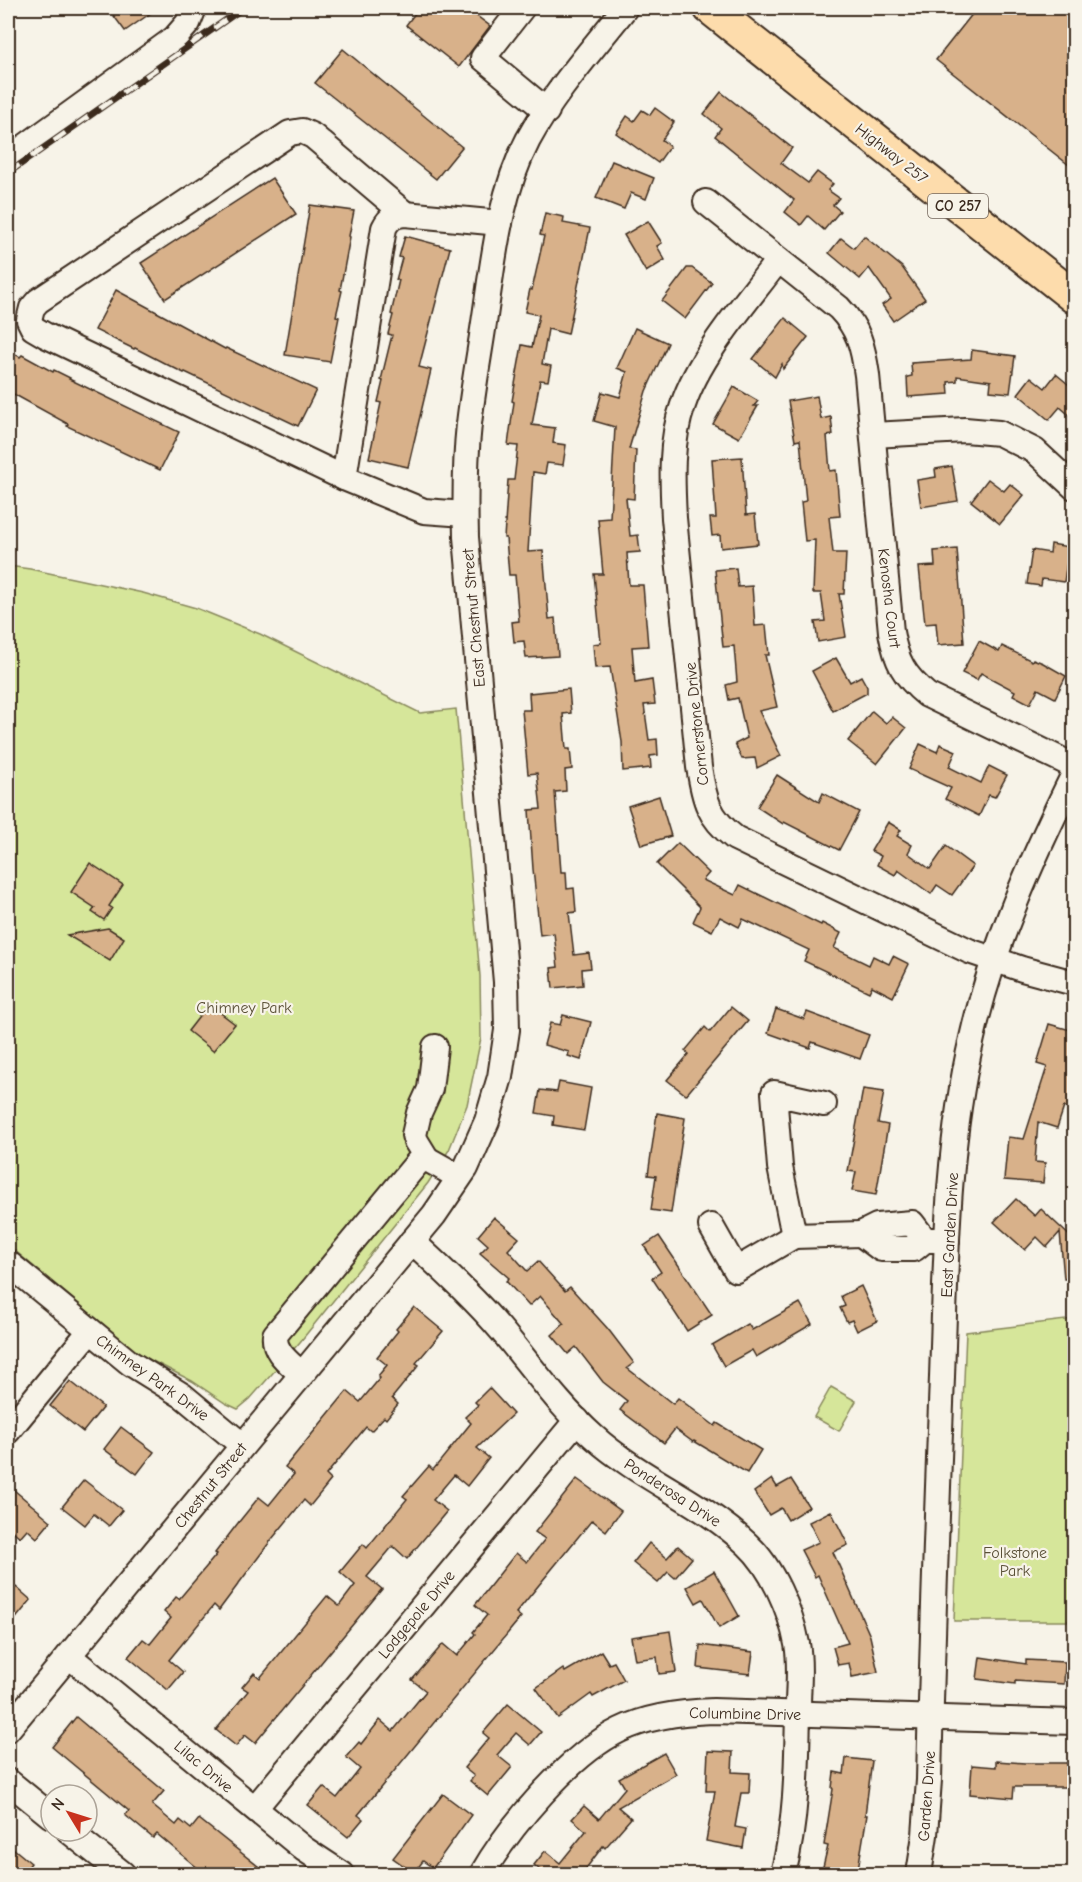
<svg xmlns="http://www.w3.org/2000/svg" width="1082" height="1882" font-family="'Comic Neue',sans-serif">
  <rect width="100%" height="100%" fill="#f7f3e8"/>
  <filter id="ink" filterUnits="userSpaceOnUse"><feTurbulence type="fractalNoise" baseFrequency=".0167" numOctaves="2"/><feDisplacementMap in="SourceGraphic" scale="12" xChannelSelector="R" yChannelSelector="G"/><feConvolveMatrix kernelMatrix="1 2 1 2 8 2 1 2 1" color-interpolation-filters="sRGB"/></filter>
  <g filter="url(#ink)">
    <g fill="#d6e69a" stroke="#88885c" stroke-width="1.5">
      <path d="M8,566L30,569L143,593L196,608L260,634L420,713L456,709L480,976L481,1038L467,1105L449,1150L428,1183L300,1342L250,1399L238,1409L225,1403L192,1381L139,1354L8,1245Z"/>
      <path d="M1074,1319V1621H954L966,1332Z"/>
      <path d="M831,1387L856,1401L839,1431L814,1417Z"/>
    </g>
    <g fill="#d8b18a" stroke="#3b2a1e" stroke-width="1.5">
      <path d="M108,8H158L125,31Z"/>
      <path d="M419,8H466L490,26L459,67L406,25Z"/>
      <path d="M977,8H1074V169L936,60Z"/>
      <path d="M343,49L462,147L436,179L315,83Z"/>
      <path d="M721,92L792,148L781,163L808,183L817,172L833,184L828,190L839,198L833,205L840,211L824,230L808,216L801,225L785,212L794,200L715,136L721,128L704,114Z"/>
      <path d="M655,108L674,122L662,140L670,146L658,163L616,133L627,116L634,121L642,110L650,115Z"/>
      <path d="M612,161L654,178L646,199L631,193L624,209L596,198Z"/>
      <path d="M272,178L296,214L165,299L141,263Z"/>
      <path d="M310,205L354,211L349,236L350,237L340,290L342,291L336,316L339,317L330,362L285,355Z"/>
      <path d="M545,213L564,217L563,223L590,228L568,334L548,329L542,364L551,366L548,381L540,380L532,425L555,428L553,443L566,445L563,465L547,463L545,474L533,472L528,552L543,551L549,619L555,618L558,656L526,658L524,641L514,642L512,622L519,621L515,575H509L506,538H504L508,480H514L518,446L508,445L514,402L512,401L522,345L532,347L539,315L525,312L530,289L532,290L544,236L540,235Z"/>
      <path d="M648,221L662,243L657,246L665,260L646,272L624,235Z"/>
      <path d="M405,236L450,248L419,367L431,370L408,467L369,458L381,403L378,402L383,381L381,380L392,335L388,334L393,315L391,314L399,280H396L402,258L399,257Z"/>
      <path d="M864,236L902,267L925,299L893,321L882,305L891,299L869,268L860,279L829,253L841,238L854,248Z"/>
      <path d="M687,268H692L712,283L685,319L662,301Z"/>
      <path d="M116,290L225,349L226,348L316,390L298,426L185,372L184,373L166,364L135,348L134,349L95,330Z"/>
      <path d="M785,318L808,337L783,369L782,364L775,377L753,359Z"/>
      <path d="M635,328L668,343L646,391L629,449L636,450L634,499L626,498L630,536L638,535L640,552L627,553L629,585H643L648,646L632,647L635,683L652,680L655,704L644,705L649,740L657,739L658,755L650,756L651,768L623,771L622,742L610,667L595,668L593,644L601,643L594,574H603L598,519L610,518L615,427L594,421L602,392L620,397L627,372L617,368Z"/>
      <path d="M8,350L20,357L22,355L53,372L54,370L70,378L69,379L179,432L160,470L67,426L68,424L8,391Z"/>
      <path d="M972,350L1015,356L1010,393L990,391L991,381L957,376V381L948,382L949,394L908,397L907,377L912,376L911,363L971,359Z"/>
      <path d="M1056,374L1074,389V419L1060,407L1049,420L1018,394L1031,377L1045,388Z"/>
      <path d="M734,387L758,401L754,406H758L739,438L713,424Z"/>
      <path d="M817,396L821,419L831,417L833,435L827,436L830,471L836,470L840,516L829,517L833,553H846L844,594H839L846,637L818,642L815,622L825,621L821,593H813L815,540L805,541L801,502L806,501L800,440L795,441L788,401Z"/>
      <path d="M742,457L746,515L755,514L758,544L721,548L720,535L712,536L710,518H716L712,459Z"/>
      <path d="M952,466L958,501L921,507L917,480L936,477L935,469Z"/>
      <path d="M988,479L1004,491L1010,484L1024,495L1000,524L971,501Z"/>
      <path d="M1051,544L1069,547L1064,582L1042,579L1041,586L1027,584L1032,550L1050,553Z"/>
      <path d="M957,549L964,643L938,645L936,623L925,624L919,567L935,566L934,551Z"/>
      <path d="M736,568L738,587L752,586L755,626L766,625L769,655H765L777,707L759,711L781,756L757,768L755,758L742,759L735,744L747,738L738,698L729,700L726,685L737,682L734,646L723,647L715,570Z"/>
      <path d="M979,641L999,652L1002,646L1032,661L1033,659L1043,663L1066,676L1055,698L1038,689L1030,704L1013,695L1015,691L981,673L977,680L962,673Z"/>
      <path d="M836,658L850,682L861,676L867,687V693L833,711L812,671Z"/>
      <path d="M569,689L571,713L563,714L566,749H570L572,769L565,770L566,791L555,792L561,872H566L567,889L574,888L576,912L569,913L574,955L589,953L591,968L582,969L583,985L553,988L551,968L558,967L554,933L540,935L533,869L529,810L541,809L537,773L528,774L522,710H530L529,693Z"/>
      <path d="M872,711L886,723L892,717L906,728L877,764L848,741Z"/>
      <path d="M920,744L937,752L940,744L956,751L949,767L981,783L989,766L1007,775L995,797L989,795L979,816L945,799L951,788L909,769Z"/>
      <path d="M777,775L819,802L823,793L859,812L839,850L784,822L783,824L757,807Z"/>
      <path d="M659,796L671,836L641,845L628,806Z"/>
      <path d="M888,822L901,830L897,836L912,845L908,853L930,869L946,846L973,866L952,895L937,885L931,894L898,870L895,875L877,865L881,856L871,851Z"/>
      <path d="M678,843L709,873L703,880L735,895L740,885L821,925L822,923L841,933L834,948L869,965L873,956L889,964L893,956L909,964L893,997L872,986L869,992L804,961L809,950L743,919L739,927L720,917L712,931L693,922L700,907L657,864Z"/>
      <path d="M90,863L123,885L109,906L112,908L104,920L92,912L95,908L71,892Z"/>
      <path d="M108,928L124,938L110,961L67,935Z"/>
      <path d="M209,1004L235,1024L213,1051L188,1031Z"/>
      <path d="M731,1007L748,1021L686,1095L667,1080L689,1054L685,1051L705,1027L710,1032Z"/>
      <path d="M776,1009L804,1019L807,1012L869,1035L860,1059L812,1042L810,1048L768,1033Z"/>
      <path d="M563,1015L591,1022L581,1060L568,1056L569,1052L544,1045L550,1023L560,1025Z"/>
      <path d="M1049,1024L1074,1031V1098L1071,1109L1064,1107L1057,1128L1038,1122L1035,1162L1045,1163L1043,1183L1004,1180L1008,1137L1024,1139L1047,1067L1037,1064Z"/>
      <path d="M559,1082L591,1088L584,1130L553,1125L554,1116L536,1113L540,1090L557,1092Z"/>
      <path d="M863,1089L884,1092L878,1123L888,1125L876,1195L852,1191L856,1172L848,1171Z"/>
      <path d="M657,1113L685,1118L671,1213L651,1210L656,1176L648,1175Z"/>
      <path d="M1016,1199L1035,1216L1041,1209L1074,1240V1279H1064L1060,1232L1047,1247L1037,1237L1025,1250L994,1222Z"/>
      <path d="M494,1217L519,1238L508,1250L527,1271L538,1261L565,1291L570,1287L608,1329L634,1363L627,1368L673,1404L678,1398L715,1426L717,1423L761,1450L747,1473L694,1441L693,1442L675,1429L664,1443L620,1410L627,1401L603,1382L576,1347L568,1354L552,1335L564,1324L540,1296L529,1306L506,1281L509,1278L480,1253L488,1245L478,1236Z"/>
      <path d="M659,1236L712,1315L687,1331L652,1278L661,1272L644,1246Z"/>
      <path d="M861,1286L877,1321L857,1331L852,1320L847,1322L840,1308L845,1306L841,1296Z"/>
      <path d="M800,1303L812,1324L756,1357L752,1350L724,1366L712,1345L748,1324L752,1330Z"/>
      <path d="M414,1307L443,1331L416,1363L419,1365L392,1398L398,1404L386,1419L384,1417L371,1431L366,1427L326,1475L331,1480L310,1506L304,1500L272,1539L219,1610L214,1605L169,1660L183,1672L168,1690L128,1657L143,1639L150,1644L171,1618L164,1612L176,1597L179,1599L217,1554L215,1553L238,1523L259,1497L269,1505L294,1474L285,1467L347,1391L360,1402L380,1378L378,1376L387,1365L377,1357L398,1331L396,1329Z"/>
      <path d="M70,1381L103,1407L83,1432L50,1406Z"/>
      <path d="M489,1388L513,1414L477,1448L489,1458L467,1486L454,1475L433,1500L447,1511L407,1559L393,1546L367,1577L382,1589L255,1743L245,1735L236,1746L216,1730L248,1691L242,1687L254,1673L260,1678L327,1596L339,1606L355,1585L340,1572L363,1544L367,1548L407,1499L403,1496L429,1466L433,1470L471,1423L465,1417L478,1405L475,1402Z"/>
      <path d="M121,1427L154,1452L137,1474L104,1449Z"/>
      <path d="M577,1479L621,1511L606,1531L592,1520L516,1613L521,1617L358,1815L363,1819L348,1837L308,1805L323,1787L337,1798L360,1769L346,1757L359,1742L361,1744L380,1720L393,1731L426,1691L412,1680L443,1644L457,1656L475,1634L473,1632L487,1615L475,1605L516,1553L527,1562L545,1539L535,1532Z"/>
      <path d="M772,1479L777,1487L791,1479L809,1507L788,1520L781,1508L769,1515L754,1492Z"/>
      <path d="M84,1480L122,1510L109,1526L94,1514L85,1525L62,1507Z"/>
      <path d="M8,1485L51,1521L37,1538L27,1529L20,1537L8,1527Z"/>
      <path d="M831,1511L848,1545L833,1552L870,1636L878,1672L852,1677L849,1663L838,1665L833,1647L848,1643L818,1575L815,1577L801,1550L819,1542L809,1522Z"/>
      <path d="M649,1543L667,1558L678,1546L692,1558L675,1578L668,1572L658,1583L633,1563Z"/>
      <path d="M714,1571L739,1616L719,1628L703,1599L696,1603L687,1587Z"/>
      <path d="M16,1587L31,1600L8,1628V1597Z"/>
      <path d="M670,1631L676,1672L659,1674L657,1657L635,1660L631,1637Z"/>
      <path d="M700,1645L753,1652L750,1674L698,1668Z"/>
      <path d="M601,1651L609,1664L614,1662L624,1680L593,1697L591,1694L558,1718L536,1688L563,1669L565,1672Z"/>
      <path d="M980,1657L1026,1664V1660L1065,1662L1064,1684L1015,1681V1684L977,1679Z"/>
      <path d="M508,1704L541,1732L530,1745L516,1733L497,1755L512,1767L488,1796L470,1781L474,1776L464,1768L489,1738L483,1733Z"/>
      <path d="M76,1717L164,1791L152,1805L176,1825L180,1820L191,1829L199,1819L259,1867L253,1875H206L157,1834L153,1838L125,1815L129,1811L52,1747Z"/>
      <path d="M708,1751L733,1752L732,1772L750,1773L749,1793H741L735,1827L746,1829L743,1848L706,1841L715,1791H706Z"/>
      <path d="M664,1753L676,1774L618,1807L631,1818L605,1848L603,1846L581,1875H546L534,1865L545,1851L560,1863L586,1831L572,1819L584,1806L599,1819L625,1788L619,1778Z"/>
      <path d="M846,1758L872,1761L865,1815H867L857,1875H821L828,1846L824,1845L833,1789L832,1788L834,1772L844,1774Z"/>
      <path d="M996,1761L1025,1763H1074V1787H1014L1013,1798L970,1794L972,1765L996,1767Z"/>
      <path d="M443,1794L471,1815L433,1868L423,1861L414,1873L393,1858Z"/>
      <path d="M8,1844L31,1863L22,1875H8Z"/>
    </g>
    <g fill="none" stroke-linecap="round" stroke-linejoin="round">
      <g stroke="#3b2a1e" stroke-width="28">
        <g id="minor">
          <path d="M522,8L483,58L547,111"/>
          <path d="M8,159L175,38L188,23L194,8"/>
          <path d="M706,202L839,308C859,329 863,347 867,375L891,632C896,661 904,676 927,695L1074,766"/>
          <path d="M778,260C746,303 700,354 683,405C670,441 672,480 674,518L699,767C704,799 708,817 735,838L969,951L1022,969L1074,983"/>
          <path d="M873,435L965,430L999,433L1035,451L1074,487"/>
          <path d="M344,478L45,335L33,328L29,320L32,308L38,301L290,133L302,131L313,136L405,214"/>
          <path d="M465,514L424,511L344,478L384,228C389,218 394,215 405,214L500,223"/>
          <path d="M824,1104L774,1093L780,1167L794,1236L861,1234"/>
          <path d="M427,1159L416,1141L414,1135L419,1113L430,1089L435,1047"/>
          <path d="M711,1226L736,1270L794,1236"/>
          <path d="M925,1240L912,1223L877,1226L861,1234L881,1249H914L925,1240H947"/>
          <path d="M412,1241C443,1270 475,1299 502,1331C532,1367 559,1406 594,1437C641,1479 701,1501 747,1544C772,1567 791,1611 797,1644C801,1664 798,1687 798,1707C797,1763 797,1820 783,1874"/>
          <path d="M8,1263L130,1363L183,1396L242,1445"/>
          <path d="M301,1374C290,1363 273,1352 275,1335L418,1162L427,1159L459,1177"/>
          <path d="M8,1431L90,1331"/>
          <path d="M69,1656L304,1849L342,1874"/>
          <path d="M8,1729L434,1215L466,1168L487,1121L500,1077L507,1030L506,982L466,537C465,499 465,461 469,424C473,388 480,351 485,316C494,255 500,194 528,140C554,92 592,50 625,8"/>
          <path d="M8,1781L51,1816"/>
          <path d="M255,1808L577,1420"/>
          <path d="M69,1831L123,1874"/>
          <path d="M482,1874C509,1827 570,1754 620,1730C649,1716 681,1712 713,1711L1074,1722"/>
          <path d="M919,1874L925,1835L929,1780C932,1646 937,1511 942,1377C946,1264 946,1149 972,1038C993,945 1032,859 1074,774"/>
        </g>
      </g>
      <g stroke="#3b2a1e" stroke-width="36">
        <path id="major" d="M710,8L1074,297"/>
      </g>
      <use href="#minor" stroke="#f7f3e8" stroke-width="24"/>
      <use href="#major" stroke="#fddcac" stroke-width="32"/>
      <g stroke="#3b2a1e" stroke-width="7">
        <path id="rail" d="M8,173L243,8"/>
      </g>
      <use href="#rail" stroke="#f7f3e8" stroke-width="4.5" stroke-dasharray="14" stroke-linecap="butt"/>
    </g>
  </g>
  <g text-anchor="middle" stroke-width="4.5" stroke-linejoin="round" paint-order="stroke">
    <rect fill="#f7f3e8" stroke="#73665b" stroke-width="1.5" x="928" y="194" width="60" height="24" rx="4.5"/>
    <g font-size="15" font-weight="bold" fill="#3b2a1e">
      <text x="958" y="211">CO 257</text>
    </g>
    <g font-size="16" fill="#3b2a1e" stroke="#f7f3e8">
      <text transform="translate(892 153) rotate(38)" y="6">Highway 257</text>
      <text transform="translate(890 598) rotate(83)" y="6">Kenosha Court</text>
      <text transform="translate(473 618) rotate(-95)" y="6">East Chestnut Street</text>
      <text transform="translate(696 724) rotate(-96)" y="6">Cornerstone Drive</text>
      <text transform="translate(949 1235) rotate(-87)" y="6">East Garden Drive</text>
      <text transform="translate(153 1377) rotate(36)" y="6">Chimney Park Drive</text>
      <text transform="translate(210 1485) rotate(-51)" y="6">Chestnut Street</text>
      <text transform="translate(673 1492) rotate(33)" y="6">Ponderosa Drive</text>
      <text transform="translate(416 1614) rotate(-50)" y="6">Lodgepole Drive</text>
      <text transform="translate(745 1713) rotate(1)" y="6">Columbine Drive</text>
      <text transform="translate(204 1766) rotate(40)" y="6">Lilac Drive</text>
      <text transform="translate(926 1796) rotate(-86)" y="6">Garden Drive</text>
    </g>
    <g font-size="16" fill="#5a5037" stroke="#f7f3e8">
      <text x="244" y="1013">Chimney Park</text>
      <text x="1015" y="1558">Folkstone<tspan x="1015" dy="18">Park</tspan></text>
    </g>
  </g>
  <rect width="1082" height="1882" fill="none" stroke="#f7f3e8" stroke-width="30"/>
  <rect x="15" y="15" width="1052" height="1852" fill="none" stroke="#3b2a1e" stroke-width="2" filter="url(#ink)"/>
  <g transform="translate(69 1813) rotate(308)"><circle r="28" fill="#f7f3e8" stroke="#aca397" stroke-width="1.5"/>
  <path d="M0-4.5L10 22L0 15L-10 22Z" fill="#c8321e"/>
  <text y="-9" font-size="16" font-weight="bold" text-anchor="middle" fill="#3b2a1e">N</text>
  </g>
</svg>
